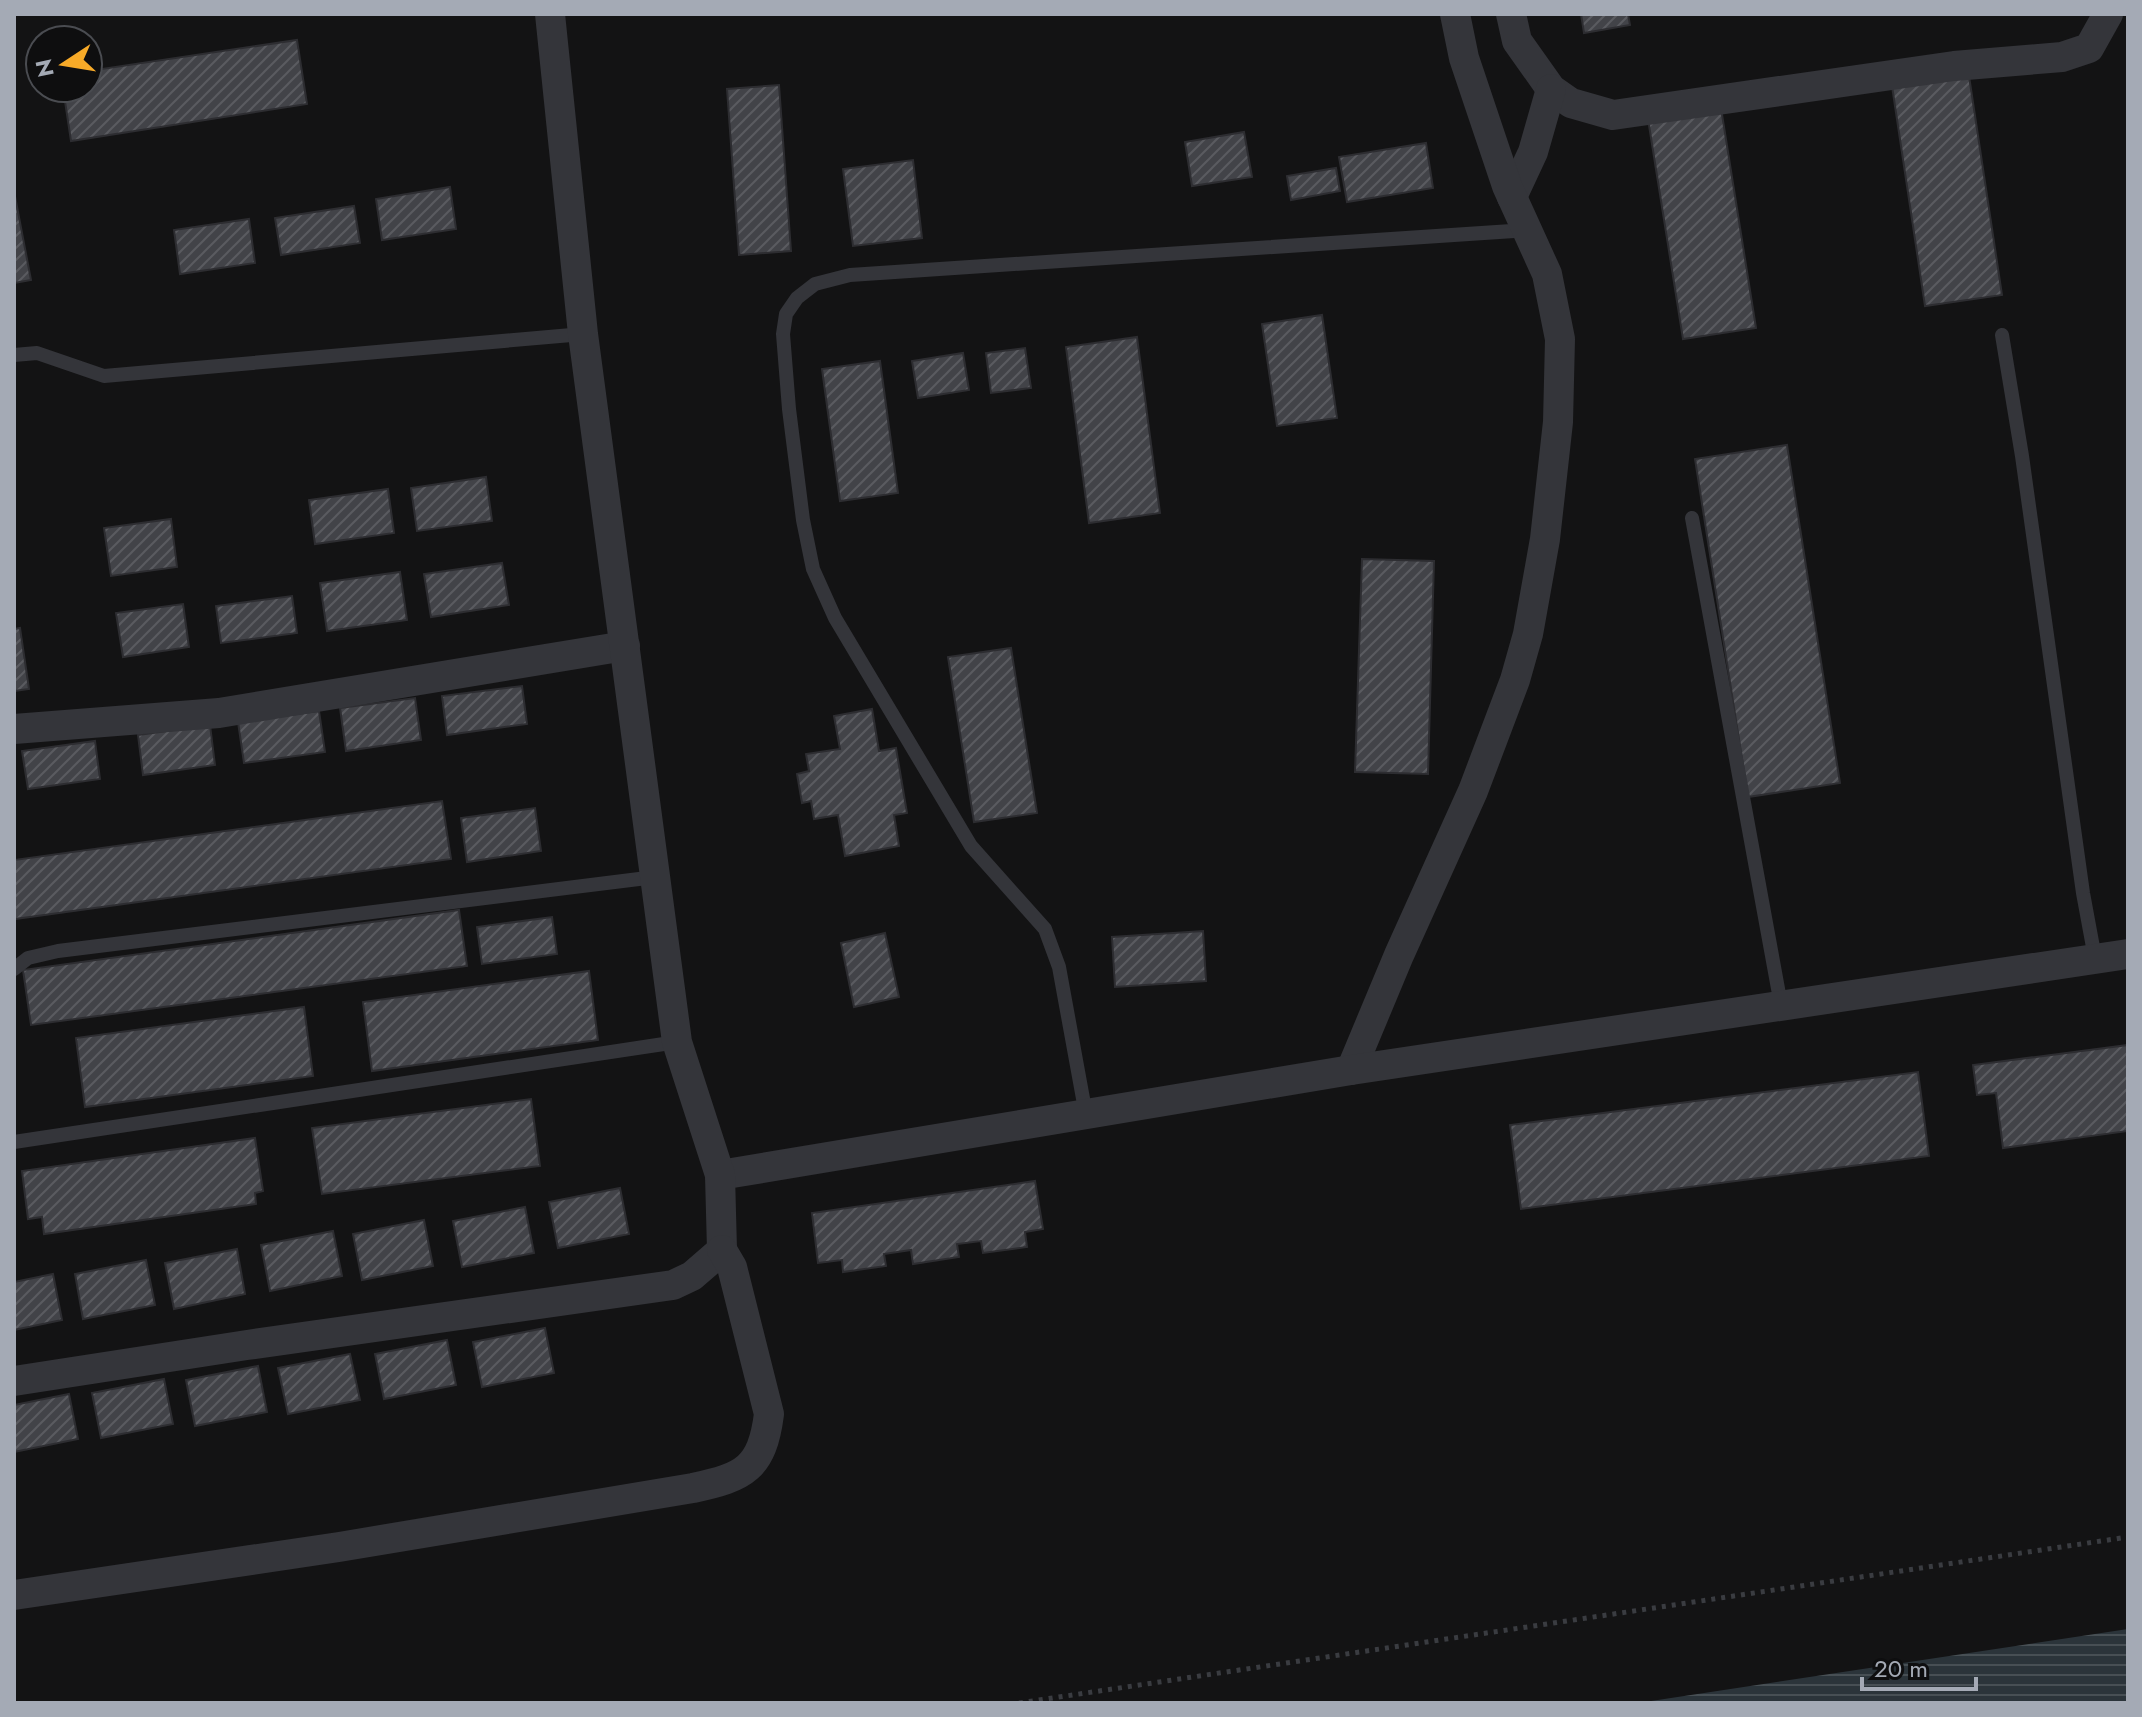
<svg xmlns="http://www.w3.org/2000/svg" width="2142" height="1717" font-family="Jost,sans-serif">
  <defs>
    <pattern id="water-rules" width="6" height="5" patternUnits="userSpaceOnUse" patternTransform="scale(2)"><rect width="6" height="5" fill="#2b343a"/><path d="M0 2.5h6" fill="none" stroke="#474f54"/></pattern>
    <pattern id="building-hatch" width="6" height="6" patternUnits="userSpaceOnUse" patternTransform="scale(2)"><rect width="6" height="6" fill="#424348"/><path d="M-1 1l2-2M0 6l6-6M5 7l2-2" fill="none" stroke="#5a5b60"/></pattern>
  </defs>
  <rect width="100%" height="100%" fill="#131314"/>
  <path fill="url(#water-rules)" d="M2128,1629V1703H1638Z"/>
  <g fill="url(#building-hatch)" stroke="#2d2d31" stroke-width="2">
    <path d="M1581,14H1628L1630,25L1584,33Z"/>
    <path d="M297,40L307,104L71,141L63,88H88V71Z"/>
    <path d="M1969,76L2002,295L1925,306L1892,86Z"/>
    <path d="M779,85L791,251L739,255L727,89Z"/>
    <path d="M1721,108L1756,328L1683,339L1648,119Z"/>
    <path d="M1244,132L1252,177L1192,186L1185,142Z"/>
    <path d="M1426,143L1433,188L1347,202L1339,157Z"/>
    <path d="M913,160L922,238L853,246L843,169Z"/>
    <path d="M1336,168L1340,191L1291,200L1287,176Z"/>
    <path d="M450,187L456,229L382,240L376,199Z"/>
    <path d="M14,191L31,280L14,283Z"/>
    <path d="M354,206L360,243L281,255L275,218Z"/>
    <path d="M249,219L255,263L180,274L174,230Z"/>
    <path d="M1322,315L1337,418L1277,426L1262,324Z"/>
    <path d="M1137,337L1160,513L1089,523L1066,347Z"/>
    <path d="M1025,348L1031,388L991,393L986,353Z"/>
    <path d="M963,353L969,390L918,398L912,361Z"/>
    <path d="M880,361L898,493L840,501L822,369Z"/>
    <path d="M1787,445L1840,783L1748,797L1695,459Z"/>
    <path d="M486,477L492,521L417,531L411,488Z"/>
    <path d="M388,489L394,533L315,544L309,500Z"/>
    <path d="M171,519L177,567L111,576L104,528Z"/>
    <path d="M1362,559L1434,561L1428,774L1355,772Z"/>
    <path d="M502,563L509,605L431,617L424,574Z"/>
    <path d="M400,572L407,620L327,631L320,583Z"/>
    <path d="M292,596L297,633L221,643L216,606Z"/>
    <path d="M183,604L189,647L123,657L116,613Z"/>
    <path d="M20,628L29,689L14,691V629Z"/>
    <path d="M1011,648L1037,813L974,822L948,657Z"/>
    <path d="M522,686L527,724L447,735L442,696Z"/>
    <path d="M415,698L421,740L346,751L340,708Z"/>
    <path d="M872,709L879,751L896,748L907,813L894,815L899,846L845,856L838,815L814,819L811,801L802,803L797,774L809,771L806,754L840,749L834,716Z"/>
    <path d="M319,711L325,752L244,763L238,722Z"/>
    <path d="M210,725L215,765L143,775L138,735Z"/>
    <path d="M95,741L100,779L28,789L22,751Z"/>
    <path d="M442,801L451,859L15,919L14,860Z"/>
    <path d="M535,808L541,851L467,862L461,818Z"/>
    <path d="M459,910L467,966L31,1025L23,970Z"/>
    <path d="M552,917L557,954L482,964L477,927Z"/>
    <path d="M1203,931L1206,981L1115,987L1112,937Z"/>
    <path d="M885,933L899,997L854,1007L841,943Z"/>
    <path d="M589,971L598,1040L372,1071L363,1002Z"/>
    <path d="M304,1007L313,1076L85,1107L76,1038Z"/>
    <path d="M2128,1045V1131L2003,1148L1996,1093L1977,1095L1973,1065Z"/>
    <path d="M1918,1072L1929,1156L1521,1209L1510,1125Z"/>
    <path d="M531,1099L540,1166L322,1194L312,1128Z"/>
    <path d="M255,1138L263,1191L255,1193L256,1204L44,1234L42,1217L28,1219L22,1171Z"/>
    <path d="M1035,1181L1043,1229L1025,1232L1027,1247L983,1253L981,1241L957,1244L959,1257L913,1264L911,1250L884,1254L886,1266L843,1272L842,1260L818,1263L812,1213Z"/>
    <path d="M620,1188L629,1234L558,1248L549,1202Z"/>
    <path d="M525,1207L534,1253L462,1267L453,1221Z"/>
    <path d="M424,1220L433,1266L362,1280L353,1234Z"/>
    <path d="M333,1231L342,1276L270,1291L261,1245Z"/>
    <path d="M237,1249L245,1294L174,1309L165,1263Z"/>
    <path d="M146,1260L155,1305L83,1319L75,1274Z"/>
    <path d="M53,1274L62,1320L14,1330V1282Z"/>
    <path d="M545,1328L554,1373L482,1387L473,1342Z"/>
    <path d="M447,1340L456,1385L384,1399L375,1354Z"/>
    <path d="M350,1354L360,1400L288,1414L278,1368Z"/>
    <path d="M258,1366L267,1412L195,1426L186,1380Z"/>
    <path d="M164,1379L173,1424L101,1438L92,1393Z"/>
    <path d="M69,1394L78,1439L14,1452V1405Z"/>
  </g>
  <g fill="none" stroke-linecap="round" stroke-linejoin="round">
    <path stroke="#3a3c41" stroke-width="5" stroke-dasharray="4 6" stroke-linecap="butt" d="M1019,1703L2128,1537"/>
    <g stroke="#34353a" stroke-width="14">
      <path d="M2002,335L2022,456L2083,893L2095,958"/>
      <path d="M14,355L37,353L104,376L583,334"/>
      <path d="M1692,518L1781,1005"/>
      <path d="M14,969L28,958L58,951L655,877"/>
      <path d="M1086,1115L1059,967L1045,929L971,846L835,618L813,569L803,520L789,409L783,334L786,314L797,298L815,284L850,275L1528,230"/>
      <path d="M14,1142L677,1042"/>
    </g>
    <g stroke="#34353a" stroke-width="30">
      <path d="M1511,14L1517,41L1551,89L1571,103L1613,115L1954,66L2062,57L2089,48L2108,14"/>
      <path d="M1512,197L1533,152L1551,89"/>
      <path d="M14,729L219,713L625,646"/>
      <path d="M1351,1070L1399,955L1473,791L1515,680L1528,634L1545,539L1558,422L1560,339L1547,274L1507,186L1464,58L1455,14"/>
      <path d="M720,1175L1351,1070L2128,954"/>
      <path d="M14,1381L247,1345L673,1285L692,1276L722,1250L720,1175L677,1042L583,334L550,14"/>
      <path d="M14,1595L339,1547L693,1488C745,1477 762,1468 769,1414L732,1267L722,1250"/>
    </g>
  </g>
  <rect width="2142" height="1717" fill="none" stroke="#a4aab5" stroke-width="32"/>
  <g transform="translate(64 64) rotate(258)"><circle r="38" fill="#0e0e0f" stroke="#4a4c51" stroke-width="2"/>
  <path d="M0-6L14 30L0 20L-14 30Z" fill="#f7aa28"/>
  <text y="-12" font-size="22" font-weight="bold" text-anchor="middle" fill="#a4aab5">N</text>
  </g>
  <path d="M1862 1677v12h114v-12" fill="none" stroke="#a4aab5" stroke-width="4"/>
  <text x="1874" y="1677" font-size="24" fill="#a4aab5" stroke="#0e0e0f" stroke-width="6" paint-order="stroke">20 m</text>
</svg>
